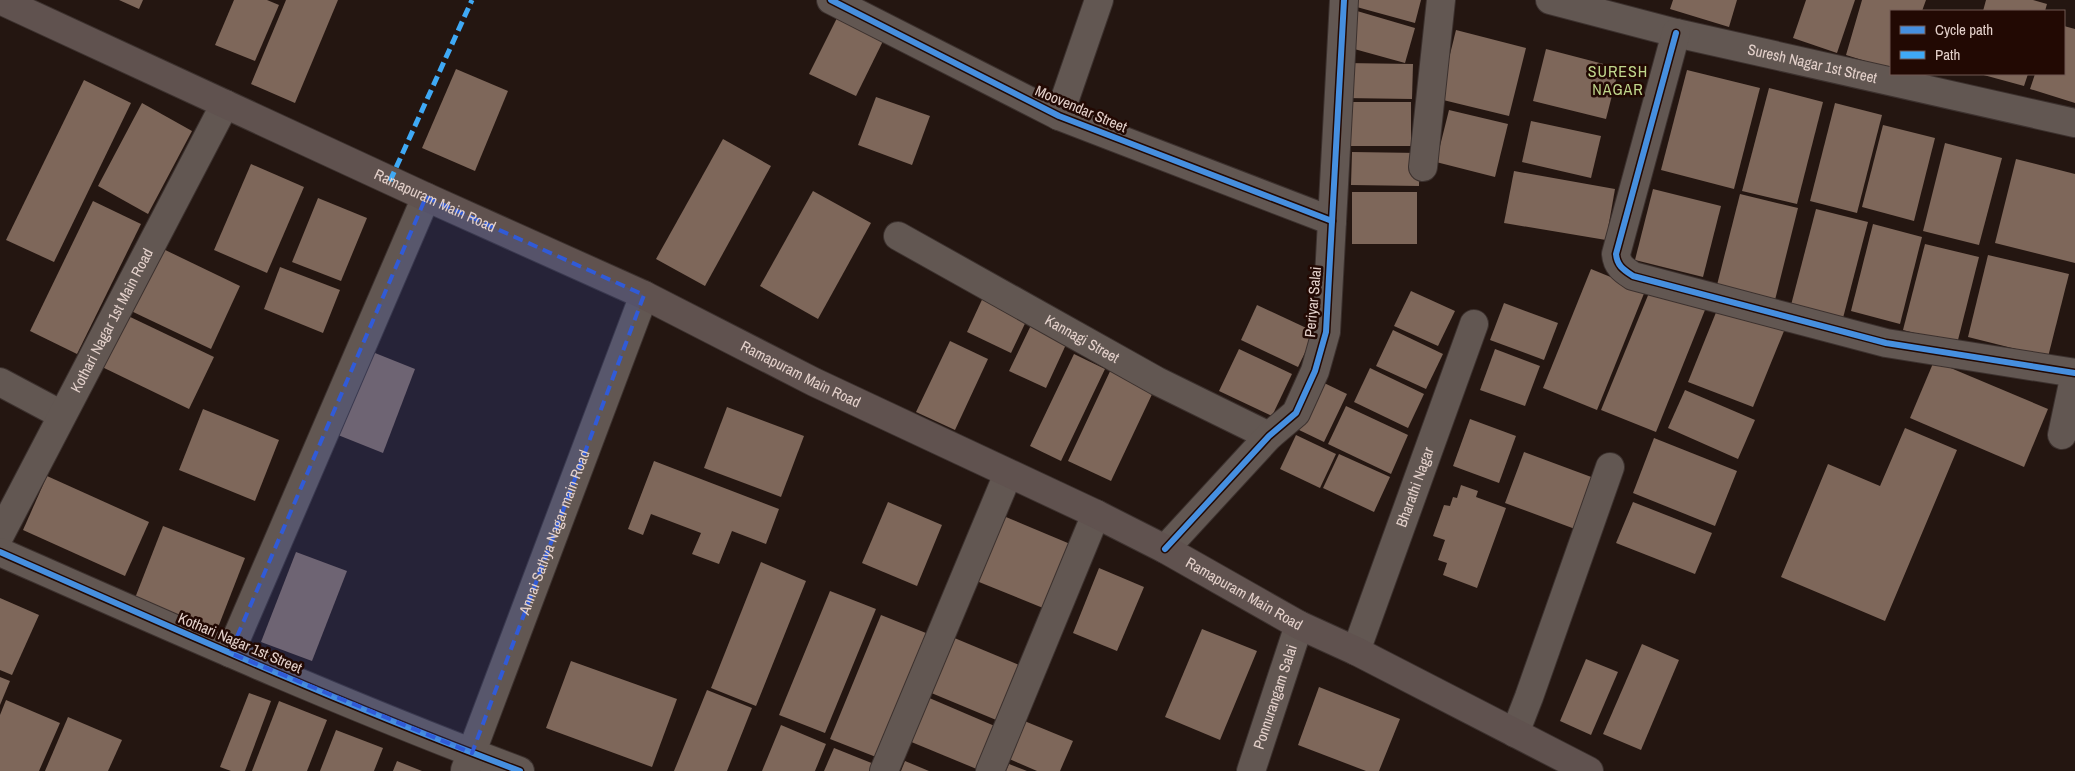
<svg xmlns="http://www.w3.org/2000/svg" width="2075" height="771" font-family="'Archivo Narrow',sans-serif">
  <rect width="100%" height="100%" fill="#241611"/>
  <g fill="#7e675a">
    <path d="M119,0H143L139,9Z"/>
    <path d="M234,0H267L279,5L255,61L215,45Z"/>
    <path d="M286,0H338L295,103L251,84Z"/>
    <path d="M1355,0H1421L1415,23L1353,6Z"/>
    <path d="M1673,0H1737L1729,27L1670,9Z"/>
    <path d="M1806,0H1855L1837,53L1793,38Z"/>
    <path d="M1862,0H1926L1922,11H1891V69L1846,55Z"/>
    <path d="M1986,0H2033L2047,4L2045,11H1983Z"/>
    <path d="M1357,11L1415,28L1405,63L1347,47Z"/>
    <path d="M840,12L886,35L856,96L809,74Z"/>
    <path d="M2064,26L2075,29V103L2030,89L2035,74H2064Z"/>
    <path d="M1456,30L1526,48L1509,116L1439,99Z"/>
    <path d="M1546,49L1619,68L1606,119L1533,101Z"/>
    <path d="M1345,63L1413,64L1412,99L1344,98Z"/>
    <path d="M456,69L508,91L475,171L422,148Z"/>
    <path d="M1687,70L1760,88L1734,189L1661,170Z"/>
    <path d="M1980,74H2028L2024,86Z"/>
    <path d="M84,80L131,103L54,262L6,240Z"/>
    <path d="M1769,88L1823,102L1797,204L1742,191Z"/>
    <path d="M876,97L930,116L912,165L858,145Z"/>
    <rect x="1344" y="102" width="67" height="44"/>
    <path d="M142,103L192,131L148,214L98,186Z"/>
    <path d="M1835,103L1882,115L1857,213L1810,201Z"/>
    <path d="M1449,110L1508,124L1495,177L1436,162Z"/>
    <path d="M1531,121L1601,136L1591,178L1522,162Z"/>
    <path d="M1883,125L1935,138L1914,221L1862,207Z"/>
    <path d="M723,139L771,166L705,286L656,259Z"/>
    <path d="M1945,143L2002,158L1979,245L1923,231Z"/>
    <path d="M1352,152L1420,153L1419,186L1351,185Z"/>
    <path d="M2016,159L2075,174V263L1995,243Z"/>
    <path d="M251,164L304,187L267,273L214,250Z"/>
    <path d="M1514,171L1615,189L1606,240L1504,223Z"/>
    <path d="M1653,189L1721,206L1703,277L1635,260Z"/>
    <path d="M813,191L871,223L818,319L760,286Z"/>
    <rect x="1352" y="192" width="65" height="52"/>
    <path d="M1740,194L1798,208L1775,300L1717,285Z"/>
    <path d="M318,198L367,218L341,281L292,262Z"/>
    <path d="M93,201L141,224L77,354L30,331Z"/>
    <path d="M1816,209L1868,222L1843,318L1791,305Z"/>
    <path d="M1873,224L1922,237L1900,324L1851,311Z"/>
    <path d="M1925,244L1979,257L1957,344L1903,330Z"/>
    <path d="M159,247L240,286L211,349L129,310Z"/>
    <path d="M1988,255L2069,274L2048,357L1968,337Z"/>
    <path d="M280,267L340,290L323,333L264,309Z"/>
    <path d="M1591,269L1645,291L1597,410L1543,388Z"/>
    <path d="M1651,288L1705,310L1656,432L1601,410Z"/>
    <path d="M986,291L1030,313L1011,353L967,332Z"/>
    <path d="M1411,291L1455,311L1438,346L1394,326Z"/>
    <path d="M1504,303L1558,323L1544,360L1490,340Z"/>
    <path d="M1257,305L1315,332L1298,367L1241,340Z"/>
    <path d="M1719,305L1784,331L1753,407L1688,382Z"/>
    <path d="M124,314L214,357L189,409L100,366Z"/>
    <path d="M1033,321L1069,338L1046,388L1009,371Z"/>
    <path d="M1393,330L1443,354L1426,389L1376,366Z"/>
    <path d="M950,341L988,359L955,430L916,412Z"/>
    <path d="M1239,349L1292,374L1272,416L1219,391Z"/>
    <path d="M1495,349L1540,366L1525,406L1480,390Z"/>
    <path d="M370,351L415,369L383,453L338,435Z"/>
    <path d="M1074,354L1105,369L1061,461L1030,446Z"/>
    <path d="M1934,361L2048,409L2024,467L1910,418Z"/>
    <path d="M1112,367L1155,388L1111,481L1068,461Z"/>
    <path d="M1370,368L1424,394L1408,428L1354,402Z"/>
    <path d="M1320,381L1347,394L1324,442L1297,429Z"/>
    <path d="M1685,390L1755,420L1738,459L1668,428Z"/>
    <path d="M1346,406L1408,435L1391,474L1328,444Z"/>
    <path d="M727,407L804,436L781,497L704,468Z"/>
    <path d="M203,409L279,440L255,501L179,470Z"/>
    <path d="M1470,419L1516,436L1499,483L1453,466Z"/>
    <path d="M1905,428L1957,450L1885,621L1781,577L1828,464L1880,486Z"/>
    <path d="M1296,435L1336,454L1320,488L1280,469Z"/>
    <path d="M1654,438L1737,471L1715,526L1633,493Z"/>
    <path d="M1524,452L1594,478L1575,529L1505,503Z"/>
    <path d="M1339,454L1390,477L1374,512L1323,488Z"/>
    <path d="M654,461L779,509L766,544L732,531L719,564L692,554L701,533L651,514L643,535L628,529Z"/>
    <path d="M47,476L149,522L125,576L23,530Z"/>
    <path d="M1461,485L1478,491L1476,497L1506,508L1477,588L1443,575L1447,563L1438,560L1445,540L1433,536L1444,505L1450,506L1453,497L1457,498Z"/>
    <path d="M888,502L942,525L917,586L862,563Z"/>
    <path d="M1633,502L1712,533L1695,574L1616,543Z"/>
    <path d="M1001,515L1075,546L1048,610L974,580Z"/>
    <path d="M163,526L245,558L217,630L135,598Z"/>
    <path d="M296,552L347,571L312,661L261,642Z"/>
    <path d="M761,562L806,581L756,706L711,688Z"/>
    <path d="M1099,568L1144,587L1117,651L1073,633Z"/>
    <path d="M830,591L876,609L825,733L779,715Z"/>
    <path d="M0,598L39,615L12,675L0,670Z"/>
    <path d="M881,615L926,633L876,757L830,739Z"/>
    <path d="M1202,629L1257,651L1220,740L1165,717Z"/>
    <path d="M952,637L1024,667L1001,722L929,692Z"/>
    <path d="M1642,644L1679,660L1641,750L1603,734Z"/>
    <path d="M1586,659L1618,672L1591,735L1560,721Z"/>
    <path d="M571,661L677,699L652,767L546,728Z"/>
    <path d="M0,677L10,681L0,705Z"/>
    <path d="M1319,687L1400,719L1379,771H1366L1298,745Z"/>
    <path d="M707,690L752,708L727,771H674Z"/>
    <path d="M249,693L271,701L245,771H231L220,767Z"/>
    <path d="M927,697L997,727L979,770L909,741Z"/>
    <path d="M6,700L60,723L39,771H0V715Z"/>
    <path d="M279,701L327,720L307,771H252Z"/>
    <path d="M68,717L122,740L108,771H45Z"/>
    <path d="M1022,720L1073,741L1060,771H1037L1007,758Z"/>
    <path d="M781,725L826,744L815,771H762Z"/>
    <path d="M336,730L383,748L374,771H320Z"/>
    <path d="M834,748L879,766L877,771H824Z"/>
    <path d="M397,761L422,771H393Z"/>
    <path d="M905,761L929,771H901Z"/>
    <path d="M1009,764L1027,771H1006Z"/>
  </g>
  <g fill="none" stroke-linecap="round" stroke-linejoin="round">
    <g stroke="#3c312e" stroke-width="30">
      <g id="minor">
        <path d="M831,0L1059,116L1332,221"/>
        <path id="s1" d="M1550,0L1676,33L2075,123"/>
        <path d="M1676,33L1616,254C1617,266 1624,270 1633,276L1886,343L2075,373"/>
        <path d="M1059,116L1099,0"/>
        <path d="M1423,167L1441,0"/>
        <path id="s2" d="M898,236L1157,381L1269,436"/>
        <path d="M0,382L62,415"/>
        <path d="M2062,435L2075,374"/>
        <path id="s3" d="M0,535L225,104"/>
        <path d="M1165,549L1269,436L1296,413L1315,371L1326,332L1344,0"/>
        <path d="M0,552C172,628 344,705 520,771"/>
        <path id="s4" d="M1356,651L1474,324"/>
        <path d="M230,653L426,197"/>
        <path d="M1515,733L1529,697L1610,467"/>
        <path id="s5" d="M465,770L644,295"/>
        <path d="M884,771L1008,474"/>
        <path d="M990,771L1096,514"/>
        <path id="s6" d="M1251,771L1299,625"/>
      </g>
    </g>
    <g stroke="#3c312e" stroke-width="30">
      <g id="secondary">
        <path id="s7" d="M0,0L426,197L644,295L814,382L1096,514L1165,549L1299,625L1356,651L1589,771"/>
      </g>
    </g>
    <use href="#minor" stroke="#625752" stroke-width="28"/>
    <use href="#secondary" stroke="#60524f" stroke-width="28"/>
    <path stroke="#3fa9f5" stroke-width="5" stroke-dasharray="10 5" stroke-linecap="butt" d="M390,181L472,0"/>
    <g stroke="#220903" stroke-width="9">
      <g id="cycleway">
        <path d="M831,0L1059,116L1332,221"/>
        <path d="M1676,33L1616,254C1617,266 1624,270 1633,276L1886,343L2075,373"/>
        <path d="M1165,549L1269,436L1296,413L1315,371L1326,332L1344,0"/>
        <path d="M0,552C172,628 344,705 520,771"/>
      </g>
    </g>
    <use href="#cycleway" stroke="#468fdf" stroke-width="6"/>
  </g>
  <path fill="#315bd7" fill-opacity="0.2" stroke="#315bd7" stroke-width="4" stroke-dasharray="10 6" stroke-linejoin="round" d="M426,197L644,295L472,753L230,653Z"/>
  <g text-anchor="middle" stroke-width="5" stroke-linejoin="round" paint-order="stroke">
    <g font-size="15" fill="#e4d1cb" stroke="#220903">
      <text dy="5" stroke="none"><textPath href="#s1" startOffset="270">Suresh Nagar 1st Street</textPath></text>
      <text transform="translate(1081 109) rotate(23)" y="5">Moovendar Street</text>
      <text dy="5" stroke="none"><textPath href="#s7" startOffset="479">Ramapuram Main Road</textPath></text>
      <text transform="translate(1313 302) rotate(-85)" y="5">Periyar Salai</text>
      <text dy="5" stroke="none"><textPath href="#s3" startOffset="242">Kothari Nagar 1st Main Road</textPath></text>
      <text dy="5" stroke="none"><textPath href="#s2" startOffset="211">Kannagi Street</textPath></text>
      <text dy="5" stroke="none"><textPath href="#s7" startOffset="884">Ramapuram Main Road</textPath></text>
      <text dy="5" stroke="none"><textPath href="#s4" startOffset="174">Bharathi Nagar</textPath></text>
      <text dy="5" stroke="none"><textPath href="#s5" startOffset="254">Annai Sathya Nagar main Road</textPath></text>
      <text dy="5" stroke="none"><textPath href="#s7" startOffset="1379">Ramapuram Main Road</textPath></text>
      <text transform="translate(240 643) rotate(23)" y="5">Kothari Nagar 1st Street</text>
      <text dy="5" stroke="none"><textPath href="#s6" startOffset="78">Ponnurangam Salai</textPath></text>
    </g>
    <g font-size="16" letter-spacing="1" fill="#bfd68c" stroke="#220903">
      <text x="1618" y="77">SURESH<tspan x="1618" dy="18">NAGAR</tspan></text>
    </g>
  </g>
  <rect x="1890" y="10" width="175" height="65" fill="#220903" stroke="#705953"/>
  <rect x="1900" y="26" width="25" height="8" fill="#468fdf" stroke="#705953"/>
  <text x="1935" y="35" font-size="15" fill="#e4d1cb">Cycle path</text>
  <rect x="1900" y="51" width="25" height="8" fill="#3fa9f5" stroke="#705953"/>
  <text x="1935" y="60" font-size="15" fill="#e4d1cb">Path</text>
</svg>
